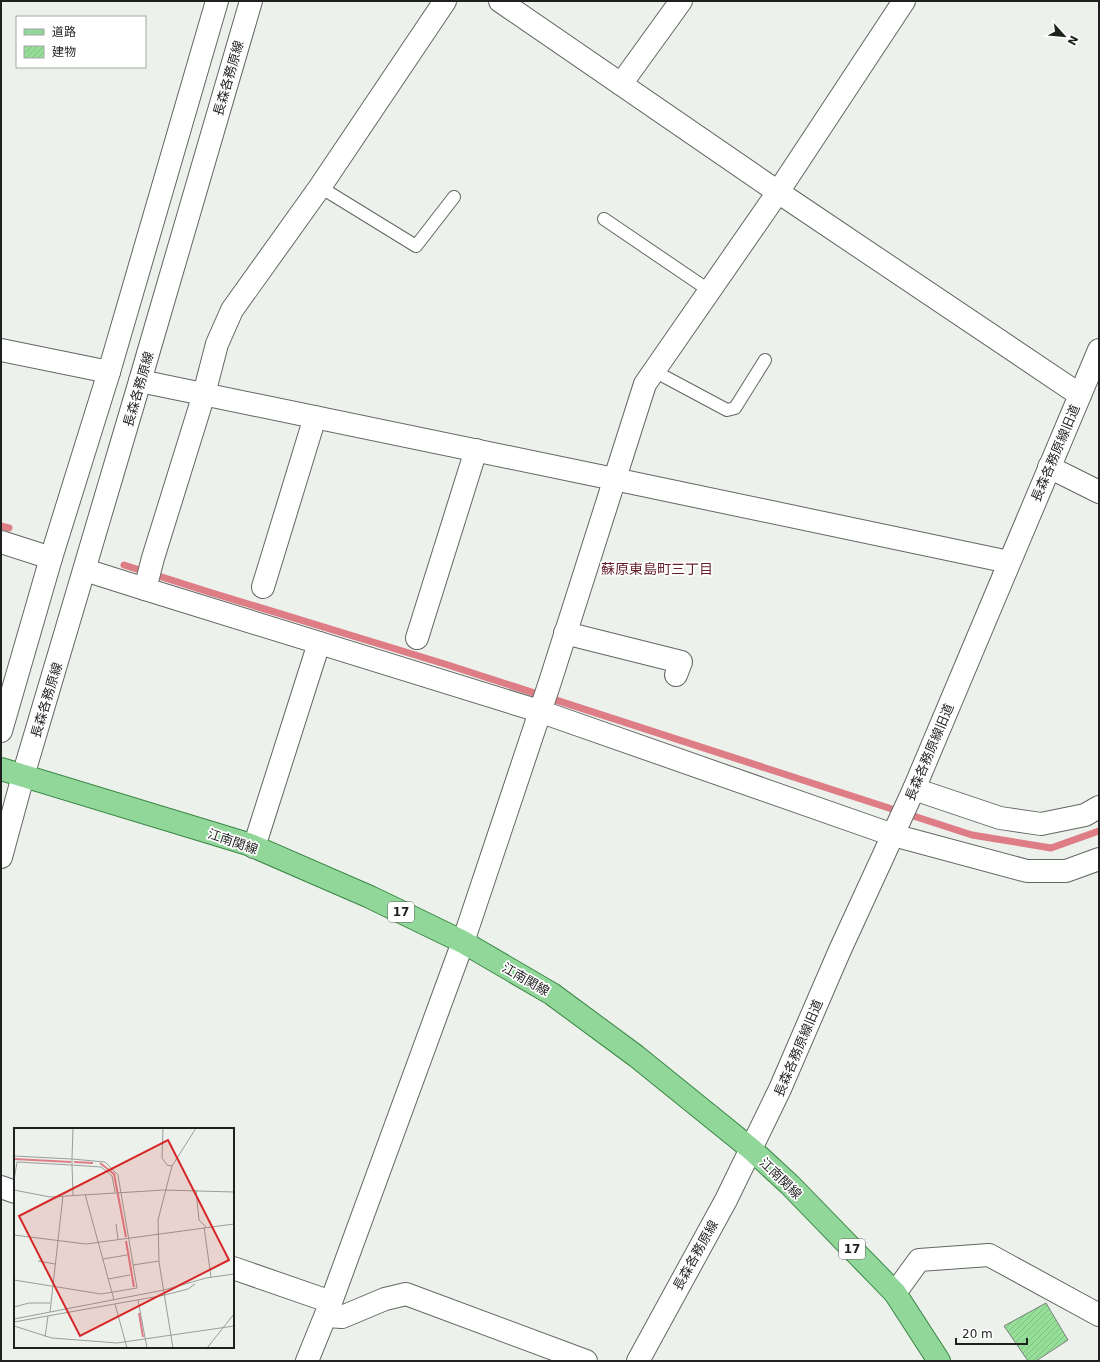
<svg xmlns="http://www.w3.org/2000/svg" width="1100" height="1362" font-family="'DejaVu Sans','Noto Sans JP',sans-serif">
  <defs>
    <pattern id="building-hatch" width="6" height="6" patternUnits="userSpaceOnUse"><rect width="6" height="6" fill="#95df99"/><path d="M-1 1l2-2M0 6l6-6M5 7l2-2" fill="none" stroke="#80bf83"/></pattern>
  </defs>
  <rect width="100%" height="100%" fill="#ecf1ec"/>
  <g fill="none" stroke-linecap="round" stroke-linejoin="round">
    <g stroke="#df7d86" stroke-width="7">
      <path d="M1,526L9,528"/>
      <path d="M124,565L209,592L448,665L972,835L1051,848L1099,831"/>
    </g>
  </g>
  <path fill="url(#building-hatch)" stroke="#7b7f7b" d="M1046,1303L1068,1340L1036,1361H1028L1004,1326Z"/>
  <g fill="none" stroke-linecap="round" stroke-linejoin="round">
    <g stroke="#636763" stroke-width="14">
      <g id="lane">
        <path d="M320,187L416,246L454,197"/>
        <path d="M604,219L710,291"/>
        <path d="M654,371L727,410L735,408L765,360"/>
      </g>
    </g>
    <g stroke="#636763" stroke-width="24">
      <g id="street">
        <path d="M445,1L320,187L232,310L217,344L204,394L153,558L145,589L539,711L893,835L1027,871H1066L1099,859"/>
        <path d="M500,1L778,192L1080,395"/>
        <path d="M621,84L681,1"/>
        <path d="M1,350L109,372"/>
        <path d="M140,381L614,479L1009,562"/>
        <path d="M1049,467L1099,492"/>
        <path d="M1,542L51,558"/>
        <path d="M85,570L145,589"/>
        <path d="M263,587L315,417"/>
        <path d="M565,633L681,662L676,675"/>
        <path d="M417,638L476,450"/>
        <path d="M914,789L1000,818L1041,824L1085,815L1099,807"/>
        <path d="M254,847L319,643"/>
        <path d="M1,1187L15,1192"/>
        <path d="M233,1268L331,1302"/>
        <path d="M895,1293L919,1260L989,1255L1099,1315"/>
        <path d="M326,1316L342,1317L385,1299L406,1294L586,1361"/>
        <path d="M307,1361L331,1302L463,942L550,682L645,384L778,192L904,1"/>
      </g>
    </g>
    <g stroke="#636763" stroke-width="24">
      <g id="secondary">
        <path d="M1,731L51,558L109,372L217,1"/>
        <path d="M1,857L23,776L140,381L251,1"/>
        <path d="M638,1361L726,1200L780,1089L840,950L914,789L1099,350"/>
      </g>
    </g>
    <g stroke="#398643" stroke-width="24">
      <path id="primary" d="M1,769L248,844L370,897L463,942L552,994L636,1056L751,1149L790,1185L895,1293L939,1361"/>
    </g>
    <use href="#lane" stroke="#fff" stroke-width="12"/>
    <use href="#street" stroke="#fff" stroke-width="22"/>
    <use href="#secondary" stroke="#fff" stroke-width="22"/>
    <use href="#primary" stroke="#91d79a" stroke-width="22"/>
  </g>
  <g text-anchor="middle" stroke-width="3.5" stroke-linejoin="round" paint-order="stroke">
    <g fill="#fff" stroke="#626462" stroke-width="1">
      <rect x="388" y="902" width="26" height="20" rx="3"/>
      <rect x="839" y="1239" width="26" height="20" rx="3"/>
    </g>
    <g font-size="12" font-weight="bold" fill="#1f211f">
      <text x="401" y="916">17</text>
      <text x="852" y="1253">17</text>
    </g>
    <g font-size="13" fill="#1f211f" stroke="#fff">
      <text transform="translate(228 78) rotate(-74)" y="5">長森各務原線</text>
      <text transform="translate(138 389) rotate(-74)" y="5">長森各務原線</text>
      <text transform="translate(1055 453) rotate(-67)" y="5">長森各務原線旧道</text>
      <text transform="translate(46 700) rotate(-73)" y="5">長森各務原線</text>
      <text transform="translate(929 752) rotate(-67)" y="5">長森各務原線旧道</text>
      <text transform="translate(233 841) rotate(19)" y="5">江南関線</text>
      <text transform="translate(526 979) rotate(30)" y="5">江南関線</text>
      <text transform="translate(798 1048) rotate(-67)" y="5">長森各務原線旧道</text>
      <text transform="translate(781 1178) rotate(44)" y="5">江南関線</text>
      <text transform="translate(695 1255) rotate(-61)" y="5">長森各務原線</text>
    </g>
    <g font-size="14" fill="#641f2a" stroke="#fff">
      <text x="657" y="574">蘇原東島町三丁目</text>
    </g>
  </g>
  <g transform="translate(14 1128)">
    <rect width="220" height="220" fill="#ecf1ec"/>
    <path fill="none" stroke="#df7d86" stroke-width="2" d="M0,31L57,34M60,34L79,35M86,35L100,46L112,109M112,113L120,159M125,185L129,209"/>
    <path fill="none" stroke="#9a9e9a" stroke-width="1" d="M149,0L148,30L153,37L158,38M0,28L58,31V37L87,39L98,48L101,64M0,52L3,34L58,37L59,67M0,62L36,69L150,62M150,62L220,64M182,62L185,92L192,99M71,66L100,172M102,96L104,111M190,99L197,149M0,107L72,116L220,96M89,131L113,127M24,133L41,136M119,137L145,133M94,151L116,147M0,152L87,166L123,160L104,47L91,34L58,31L59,0M150,162L192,150L220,146M151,167L174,161L181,156M124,172L133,220M101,176L113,220M0,179L15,175H36M36,184L49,68M0,191L150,162M0,194L151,167M0,198L38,210L103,215L220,198M31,209L34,188M159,220L145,134L144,92L158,38L182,0M193,220L220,186"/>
    <path fill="#d62828" fill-opacity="0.15" stroke="#d62828" stroke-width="2" d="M154,12L215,132L66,208L5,88Z"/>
    <rect width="220" height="220" fill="none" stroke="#1f211f" stroke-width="2"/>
  </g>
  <rect width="1100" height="1362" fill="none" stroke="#1f211f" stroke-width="4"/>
  <rect x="16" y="16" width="130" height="52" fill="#ffffff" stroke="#a5a6a5"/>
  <rect x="24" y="29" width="20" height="6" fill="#91d79a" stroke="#a5a6a5"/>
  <text x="52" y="36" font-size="12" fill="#1f211f">道路</text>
  <rect x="24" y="46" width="20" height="12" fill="url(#building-hatch)" stroke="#a5a6a5"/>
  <text x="52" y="56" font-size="12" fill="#1f211f">建物</text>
  <g transform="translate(1064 36) rotate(117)" stroke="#ffffff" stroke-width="3" paint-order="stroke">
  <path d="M0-3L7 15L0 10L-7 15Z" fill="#1f211f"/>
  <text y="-6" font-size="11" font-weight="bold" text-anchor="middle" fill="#1f211f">N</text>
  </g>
  <path d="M956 1338v6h71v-6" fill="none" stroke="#1f211f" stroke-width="2"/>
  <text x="962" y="1338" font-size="12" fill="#1f211f" stroke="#ffffff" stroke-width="3" paint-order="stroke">20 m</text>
</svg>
